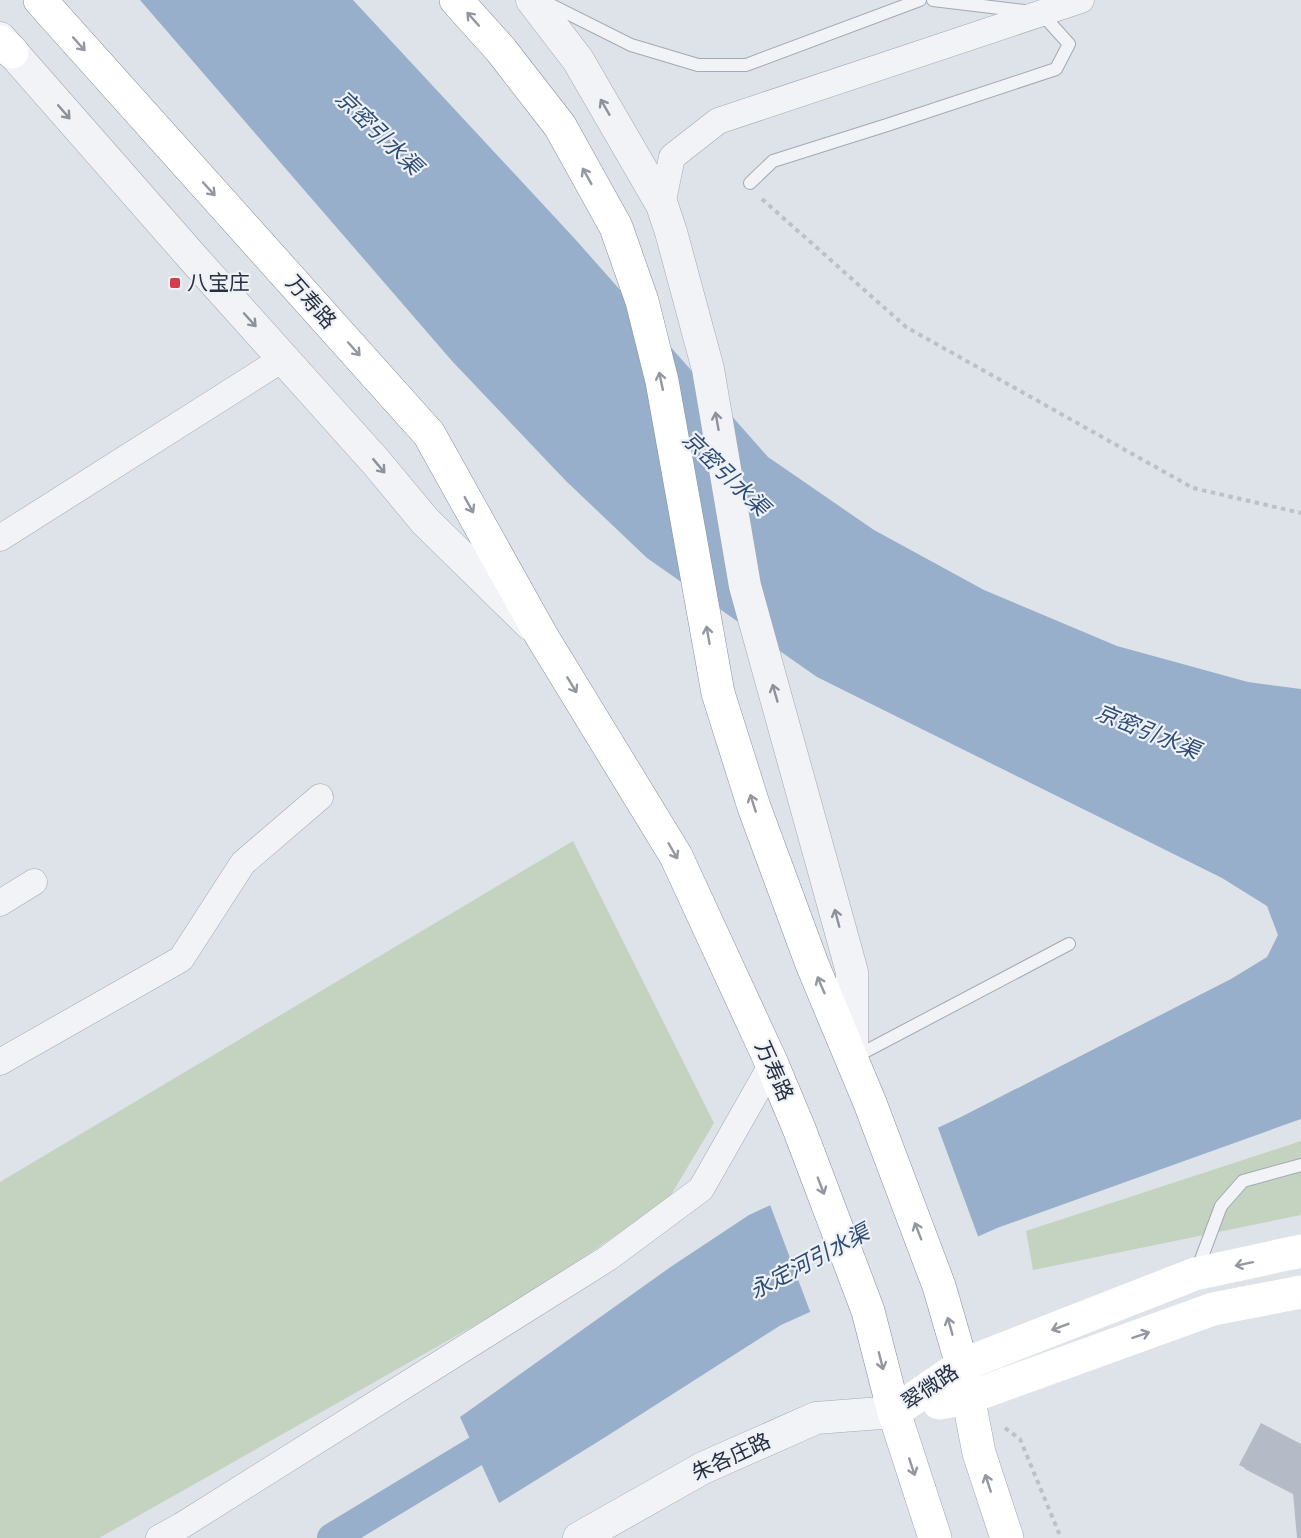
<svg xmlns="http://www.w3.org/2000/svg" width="1301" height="1538" font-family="'Sofia Sans Condensed','Noto Sans SC',sans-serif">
  <defs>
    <filter id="shadow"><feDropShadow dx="6" dy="4" stdDeviation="0" flood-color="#0004"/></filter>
  </defs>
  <rect width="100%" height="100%" fill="#dee2e9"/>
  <g fill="#c3d3bf">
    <path d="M573,841L714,1123L668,1200L523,1298L99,1538H0V1182Z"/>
    <path d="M1301,1141V1215L1033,1270L1026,1231Z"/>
  </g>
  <path fill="#97afcb" d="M140,0H353L575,239L768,457L874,530L984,590L1117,646L1248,682L1301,689V1119L997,1228L781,1325L607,1436L499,1503L460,1417L672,1266L749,1215L961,1117L1231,979L1267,957L1278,935L1267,906L1222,878L817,677L647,558L566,481L452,361Z"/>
  <path fill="#dee2e9" d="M937,1125L979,1239L811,1314L769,1202Z"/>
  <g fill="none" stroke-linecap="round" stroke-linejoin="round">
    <path stroke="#97afcb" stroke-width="30" d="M332,1538L509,1431"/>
  </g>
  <path fill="#b5bbc6" filter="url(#shadow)" d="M1261,1423L1301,1444V1538H1297L1293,1493L1239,1465Z"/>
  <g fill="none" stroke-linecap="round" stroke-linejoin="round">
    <g stroke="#a3a9b3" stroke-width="14">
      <g id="service">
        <path d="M547,3L631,45L698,65H746L920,0"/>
        <path d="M750,183L773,161L887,125L1056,69L1069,44L1041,13L933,0"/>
        <path d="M853,1058L1069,944"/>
        <path d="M1197,1270L1221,1206L1243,1181L1301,1165"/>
      </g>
    </g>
    <g stroke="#a3a9b3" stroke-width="27">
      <g id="minor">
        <path d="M662,205L672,157L718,121L1081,0"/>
        <path d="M0,538L284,358"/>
        <path d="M0,903L34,882"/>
        <path d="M0,1062L181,959L243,863L320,797"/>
        <path d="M159,1538L181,1526L608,1258L701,1189L772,1064"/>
      </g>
    </g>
    <g stroke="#a3a9b3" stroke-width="33">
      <g id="tertiary">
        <path d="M532,0L578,60L662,205L671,232L708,369L745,586L852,972V1059"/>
        <path d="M0,38L193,258L376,462L425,521L530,624"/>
        <path d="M579,1538L703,1468L816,1418L894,1412"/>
      </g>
    </g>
    <g stroke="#9da6b5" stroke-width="34">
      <g id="primary">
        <path d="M962,1365L979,1453L1007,1538"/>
        <path d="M894,1412L935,1538"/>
      </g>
    </g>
    <g stroke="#858fa0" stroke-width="34">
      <g id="trunk">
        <path d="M40,0L429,434L541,635L676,856L772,1064L800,1131L868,1311L894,1412"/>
        <path d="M456,0L501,50L560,126L616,227L642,301L662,381L718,693L754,807L812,964L870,1103L939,1286L962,1365"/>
        <path d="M0,42L12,52"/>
      </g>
    </g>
    <g stroke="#bcc0c7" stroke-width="4" stroke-dasharray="4.5 4.5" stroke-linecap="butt">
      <path d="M762,199L906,327L1193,488L1301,513"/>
      <path d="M1005,1428L1020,1439L1061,1538"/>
    </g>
    <use href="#service" stroke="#f1f3f7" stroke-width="12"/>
    <use href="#minor" stroke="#f1f3f7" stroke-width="26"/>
    <use href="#tertiary" stroke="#f1f3f7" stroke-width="32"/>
    <g stroke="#fff" stroke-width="33">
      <path d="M939,1403L967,1398L1213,1309L1301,1292"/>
      <path d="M894,1412L962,1365L1195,1274L1301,1251"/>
    </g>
    <use href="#primary" stroke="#fff" stroke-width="33"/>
    <use href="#trunk" stroke="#fff" stroke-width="33"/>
  </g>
  <defs><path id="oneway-shaft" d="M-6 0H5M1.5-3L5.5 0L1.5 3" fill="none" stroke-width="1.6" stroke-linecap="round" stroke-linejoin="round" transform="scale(1.5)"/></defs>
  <g stroke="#9297a0">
    <use href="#oneway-shaft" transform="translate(473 19) rotate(-132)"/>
    <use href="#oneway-shaft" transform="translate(79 44) rotate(48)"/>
    <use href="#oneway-shaft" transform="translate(587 176) rotate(-119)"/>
    <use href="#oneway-shaft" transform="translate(209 189) rotate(48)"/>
    <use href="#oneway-shaft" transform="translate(354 349) rotate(48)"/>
    <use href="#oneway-shaft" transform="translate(661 381) rotate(-102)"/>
    <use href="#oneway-shaft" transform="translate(469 505) rotate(61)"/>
    <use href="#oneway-shaft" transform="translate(708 635) rotate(-100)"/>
    <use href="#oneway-shaft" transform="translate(572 685) rotate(59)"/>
    <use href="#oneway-shaft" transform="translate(753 803) rotate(-108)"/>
    <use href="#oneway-shaft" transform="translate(673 851) rotate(60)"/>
    <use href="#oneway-shaft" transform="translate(821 985) rotate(-113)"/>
    <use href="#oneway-shaft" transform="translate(821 1186) rotate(69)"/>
    <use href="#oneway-shaft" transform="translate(918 1231) rotate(-111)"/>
    <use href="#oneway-shaft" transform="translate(1244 1264) rotate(168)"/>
    <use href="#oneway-shaft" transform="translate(950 1326) rotate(-106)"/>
    <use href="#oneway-shaft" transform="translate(1060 1327) rotate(159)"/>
    <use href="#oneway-shaft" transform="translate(1141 1335) rotate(-19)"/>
    <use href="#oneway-shaft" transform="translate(881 1361) rotate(76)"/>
    <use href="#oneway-shaft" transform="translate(912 1467) rotate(72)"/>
    <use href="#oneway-shaft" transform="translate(988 1483) rotate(-108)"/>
  </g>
  <g stroke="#8c919c">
    <use href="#oneway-shaft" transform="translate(605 107) rotate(-120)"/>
    <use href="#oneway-shaft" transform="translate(64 112) rotate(49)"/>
    <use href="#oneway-shaft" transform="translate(250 320) rotate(48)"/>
    <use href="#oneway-shaft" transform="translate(717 421) rotate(-100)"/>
    <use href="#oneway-shaft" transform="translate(379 466) rotate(50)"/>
    <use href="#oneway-shaft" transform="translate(775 693) rotate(-106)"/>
    <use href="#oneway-shaft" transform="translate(837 918) rotate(-105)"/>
  </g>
  <rect fill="#d63b4e" stroke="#eef1f6" stroke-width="2" x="169" y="277" width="12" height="12" rx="3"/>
  <g text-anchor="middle" stroke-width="4.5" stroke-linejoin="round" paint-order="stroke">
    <g font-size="21" fill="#262f40" stroke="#eef1f6" text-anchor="start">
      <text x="187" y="290">八宝庄</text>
    </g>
    <g font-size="21" fill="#262f40" stroke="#eef1f6">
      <text transform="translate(311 302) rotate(48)" y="7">万寿路</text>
      <text transform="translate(774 1071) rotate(66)" y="7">万寿路</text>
      <text transform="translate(930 1387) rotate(-34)" y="7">翠微路</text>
      <text transform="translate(731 1457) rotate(-25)" y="7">朱各庄路</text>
    </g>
    <g font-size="22" font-style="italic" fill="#2e4c76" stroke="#eef1f6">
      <text transform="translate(379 132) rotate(44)" y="8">京密引水渠</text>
      <text transform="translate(726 473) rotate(44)" y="8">京密引水渠</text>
      <text transform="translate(1148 731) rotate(22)" y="8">京密引水渠</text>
      <text transform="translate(809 1261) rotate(-28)" y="8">永定河引水渠</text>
    </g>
  </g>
</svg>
